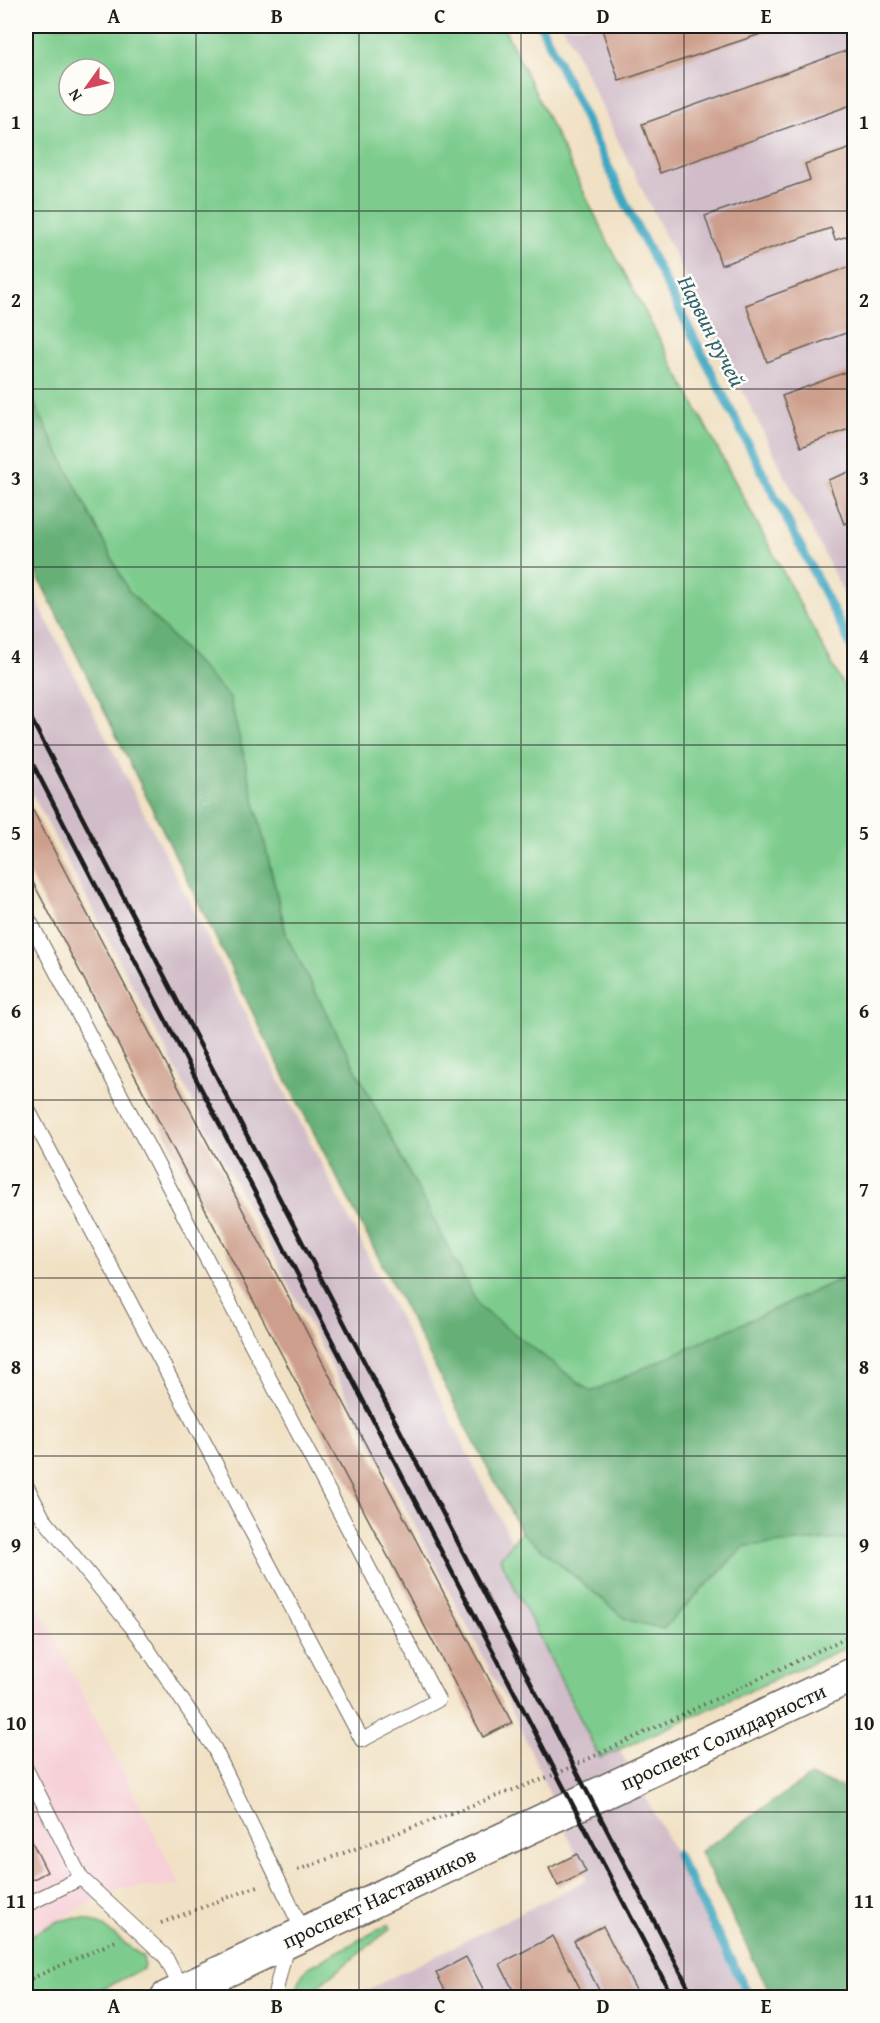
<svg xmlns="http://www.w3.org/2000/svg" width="880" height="2023" font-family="'Gentium Book Plus',serif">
  <rect width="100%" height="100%" fill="#fdfcf7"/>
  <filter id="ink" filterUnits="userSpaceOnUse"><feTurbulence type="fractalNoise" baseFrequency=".0167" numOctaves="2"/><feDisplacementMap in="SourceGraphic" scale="12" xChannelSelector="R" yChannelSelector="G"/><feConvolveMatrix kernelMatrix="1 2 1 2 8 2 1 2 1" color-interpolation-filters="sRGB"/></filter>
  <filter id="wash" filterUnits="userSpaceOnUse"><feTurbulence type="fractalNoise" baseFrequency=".008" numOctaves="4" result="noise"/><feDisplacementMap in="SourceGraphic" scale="24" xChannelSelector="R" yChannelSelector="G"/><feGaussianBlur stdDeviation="1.35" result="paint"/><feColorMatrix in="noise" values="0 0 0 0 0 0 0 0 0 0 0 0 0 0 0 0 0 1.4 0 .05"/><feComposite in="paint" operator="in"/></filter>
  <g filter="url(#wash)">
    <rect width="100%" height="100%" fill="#f1e1c4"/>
    <path fill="#f6cfd7" d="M26,1586L49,1627L181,1886L121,1888L26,1936Z"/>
    <g fill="#d1bdc9">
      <path d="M563,26H854V614L629,163Z"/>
      <path d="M26,579L590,1696L754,1997H353L587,1880L524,1735L26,782Z"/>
    </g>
    <g fill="#7dcc8d" stroke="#4c7454" stroke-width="1.5" fill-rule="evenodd">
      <path d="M26,26H503L607,240L854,706V1644L600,1758L500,1558L521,1532L26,552ZM69,69H105V105H69Z"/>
      <path d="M73,1918L87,1919L101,1925L143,1957L144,1963L143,1969L85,1997H26V1938L58,1921Z"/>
      <path d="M389,1924L391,1928L304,1997H294L301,1977L307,1968Z"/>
    </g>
    <g fill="#66b078" stroke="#41664a" stroke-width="1.5">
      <path d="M26,387L128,590L230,698L287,937L479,1307L591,1392L854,1273V1537L853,1538L745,1546L663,1629L627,1620L521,1532L274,1056L26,552Z"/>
      <path d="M810,1776L854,1791V1997H772L700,1852Z"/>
    </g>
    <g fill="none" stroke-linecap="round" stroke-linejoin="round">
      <g stroke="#41a7c1" stroke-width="9">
        <path d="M541,26L632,217L854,651"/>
        <path d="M677,1855L750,1998"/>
      </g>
    </g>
    <g id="blocks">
      <g fill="#cd9e8b">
        <path d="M601,26H785L619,81Z"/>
        <path d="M854,48V104L660,173L642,124Z"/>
        <path d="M854,147V234L835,240L831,228L721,265L705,216L810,180L805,164Z"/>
        <path d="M854,265V330L767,362L746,305Z"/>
        <path d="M854,369V427L801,447L782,396Z"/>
        <path d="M854,470V520L844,524L828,480Z"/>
        <path d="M26,797L512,1723L483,1737L26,869Z"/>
        <path d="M26,1830L47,1872L26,1883Z"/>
        <path d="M577,1854L586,1872L558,1886L549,1868Z"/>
        <path d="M603,1926L640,1998H603L574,1941Z"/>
        <path d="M553,1936L585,1998H517L500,1964Z"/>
        <path d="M466,1957L488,1998H449L436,1973Z"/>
      </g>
    </g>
  </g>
  <g filter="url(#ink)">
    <use href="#blocks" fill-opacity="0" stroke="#676157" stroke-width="1.5"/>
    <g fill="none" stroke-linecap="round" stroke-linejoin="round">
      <g stroke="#676157" stroke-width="16">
        <g id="lane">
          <path d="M26,914L438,1700L362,1740L26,1106"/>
          <path d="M26,1485L43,1518L139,1636L214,1748L304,1933"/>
          <path d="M26,1769L81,1878"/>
          <path d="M26,1905L81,1878L165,1956L182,1990"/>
          <path d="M274,1998L287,1944"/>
        </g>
      </g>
      <g stroke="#676157" stroke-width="36">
        <path id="secondary" d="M167,1998L854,1674"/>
      </g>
      <g stroke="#676157" stroke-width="4" stroke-dasharray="1.5 4.5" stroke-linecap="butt">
        <path d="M298,1870L556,1774L854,1634"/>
        <path d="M161,1923L258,1886"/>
        <path d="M26,1981L118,1940"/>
      </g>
      <use href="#lane" stroke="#fff" stroke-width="14"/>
      <use href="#secondary" stroke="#fff" stroke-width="33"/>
      <g stroke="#1c1c1c" stroke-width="4.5">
        <path d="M26,709L694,1998"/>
        <path d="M26,751L673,1998"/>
      </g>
    </g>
  </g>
  <path fill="none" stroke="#1c1c1c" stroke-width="1.5" stroke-opacity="0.55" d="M196,26V1998M359,26V1998M521,26V1998M684,26V1998M26,211H854M26,389H854M26,567H854M26,745H854M26,923H854M26,1100H854M26,1278H854M26,1456H854M26,1634H854M26,1812H854"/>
  <g text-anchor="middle" stroke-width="5" stroke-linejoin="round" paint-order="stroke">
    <g font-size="21" fill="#1c1c1c" stroke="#fdfcf7">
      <text transform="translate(723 1737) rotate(-25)" y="7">проспект Солидарности</text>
      <text transform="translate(379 1898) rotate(-25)" y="7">проспект Наставников</text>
    </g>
    <g font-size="22" font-style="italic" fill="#2e626e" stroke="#fdfcf7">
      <text transform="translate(712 331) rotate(63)" y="8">Нарвин ручей</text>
    </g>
  </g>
  <rect width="880" height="2023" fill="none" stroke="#fdfcf7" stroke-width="66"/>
  <g transform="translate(87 87) rotate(236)"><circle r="28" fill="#fdfcf7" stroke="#a3a29f" stroke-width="1.5"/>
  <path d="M0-4.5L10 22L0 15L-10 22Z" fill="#d1495b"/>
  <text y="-9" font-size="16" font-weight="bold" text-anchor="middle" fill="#1c1c1c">N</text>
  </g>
  <rect x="33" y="33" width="814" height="1957" fill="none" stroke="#1c1c1c" stroke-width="2"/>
  <g font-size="20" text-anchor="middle" font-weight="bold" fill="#1c1c1c">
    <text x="114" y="23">A</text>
    <text x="277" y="23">B</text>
    <text x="440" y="23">C</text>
    <text x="603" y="23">D</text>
    <text x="766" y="23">E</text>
    <text x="16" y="129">1</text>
    <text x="864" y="129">1</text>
    <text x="16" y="307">2</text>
    <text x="864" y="307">2</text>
    <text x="16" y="485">3</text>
    <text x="864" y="485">3</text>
    <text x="16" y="663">4</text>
    <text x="864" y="663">4</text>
    <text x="16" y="840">5</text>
    <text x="864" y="840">5</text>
    <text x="16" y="1018">6</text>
    <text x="864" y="1018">6</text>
    <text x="16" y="1196">7</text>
    <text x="864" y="1196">7</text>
    <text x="16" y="1374">8</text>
    <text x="864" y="1374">8</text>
    <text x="16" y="1552">9</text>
    <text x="864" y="1552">9</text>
    <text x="16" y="1730">10</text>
    <text x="864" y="1730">10</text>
    <text x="16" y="1908">11</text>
    <text x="864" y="1908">11</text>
    <text x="114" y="2013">A</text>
    <text x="277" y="2013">B</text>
    <text x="440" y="2013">C</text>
    <text x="603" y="2013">D</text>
    <text x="766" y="2013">E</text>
  </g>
</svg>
